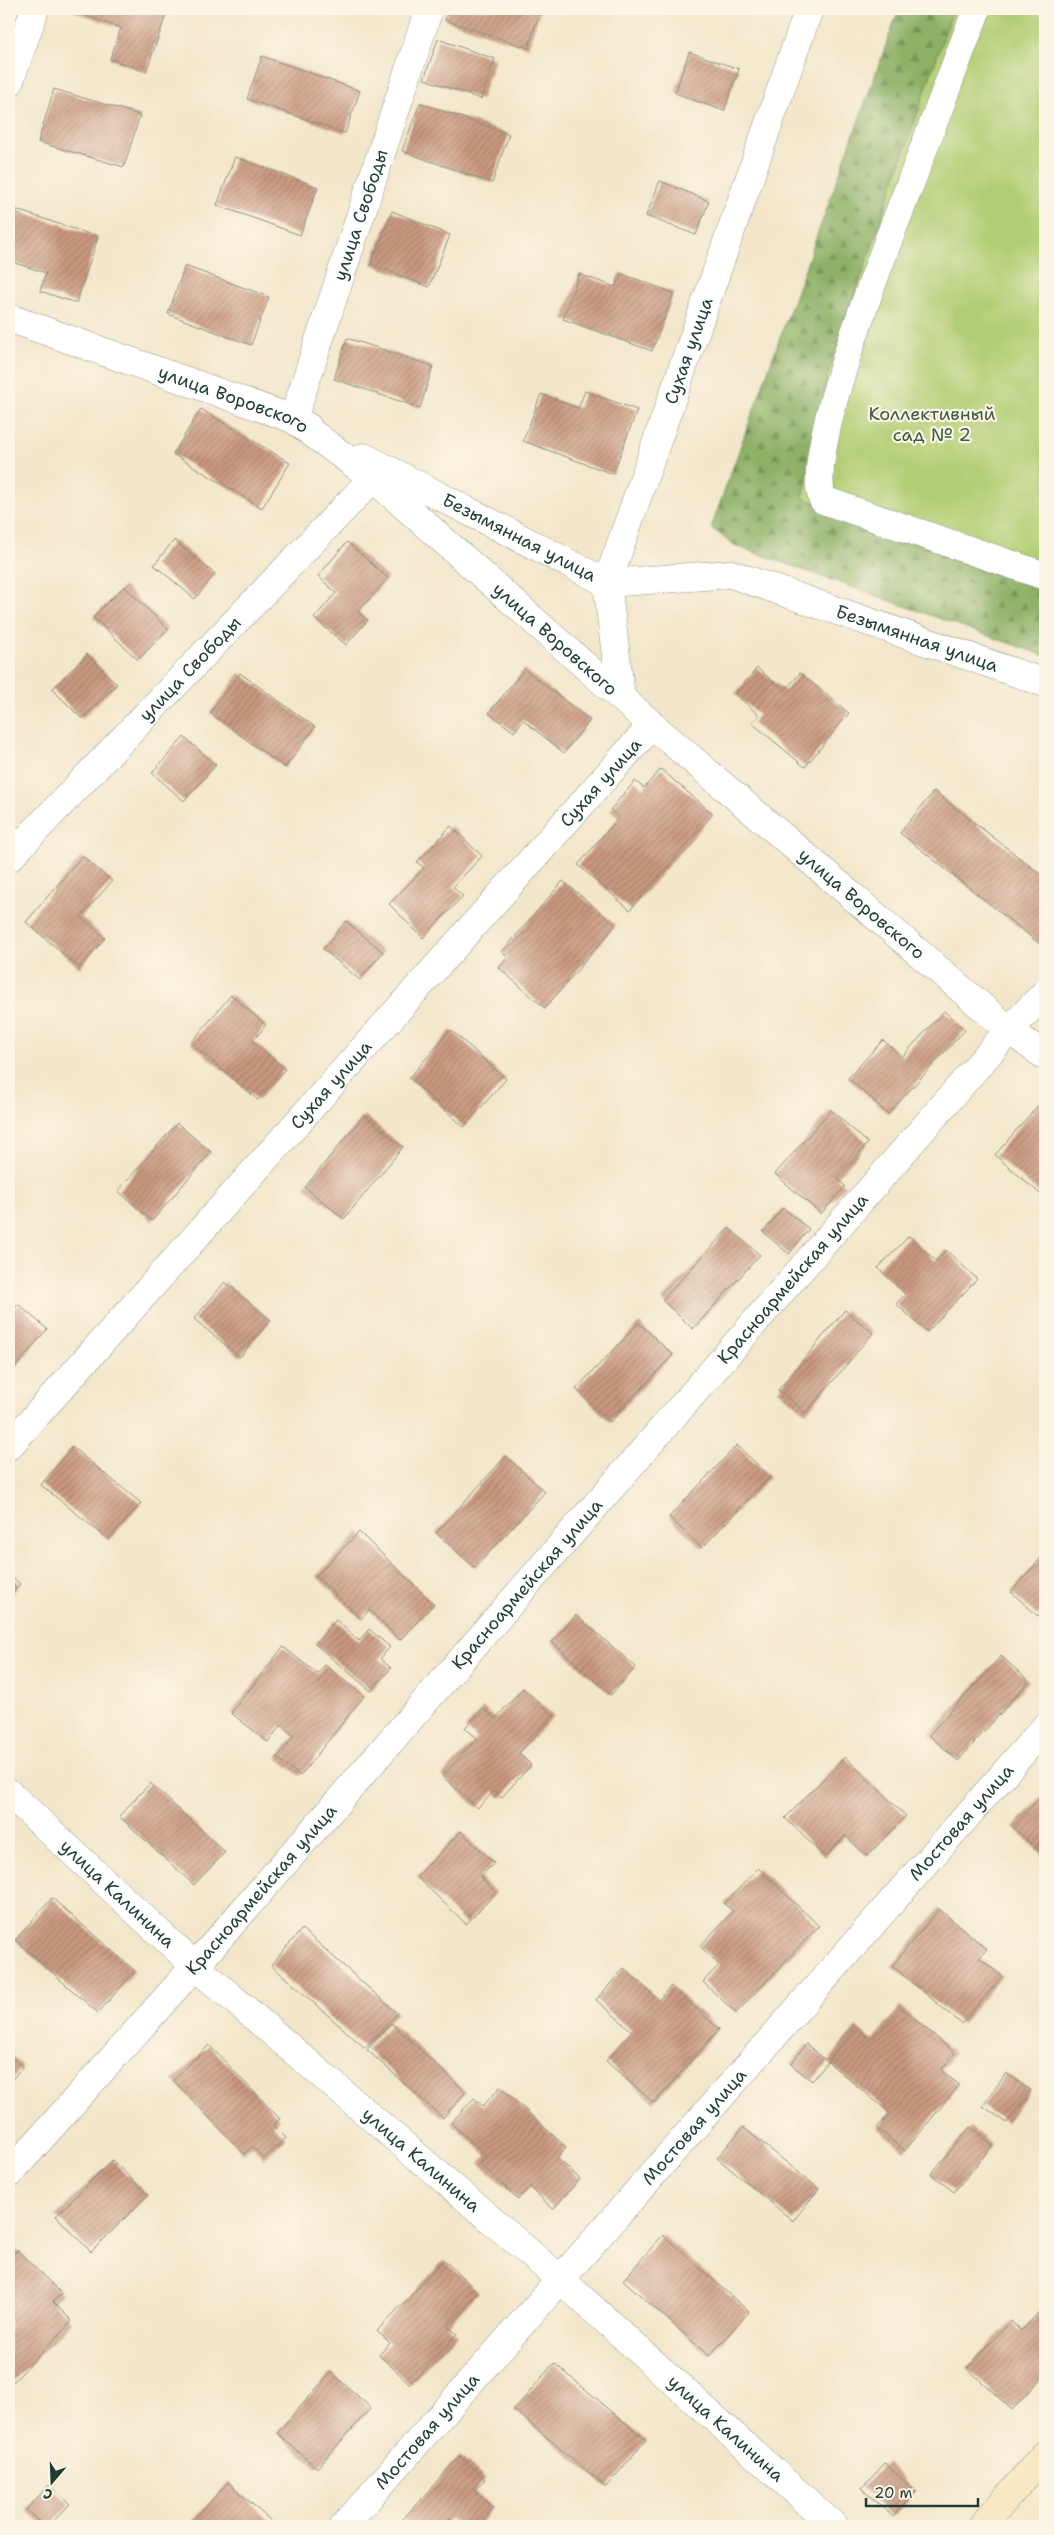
<svg xmlns="http://www.w3.org/2000/svg" width="1054" height="2535" font-family="'Shantell Sans',sans-serif">
  <defs>
    <pattern id="forest-firs" width="22" height="20" patternUnits="userSpaceOnUse" patternTransform="scale(1.25)"><rect width="22" height="20" fill="#8db166"/><path d="M5 1l3.5 6h-7zM16 11l3.5 6h-7z" fill="#739155"/></pattern>
    <pattern id="building-hatch" width="6" height="6" patternUnits="userSpaceOnUse" patternTransform="scale(1.25)"><rect width="6" height="6" fill="#ca9880"/><path d="M-1 1l2-2M0 6l6-6M5 7l2-2" fill="none" stroke="#a37d6a"/></pattern>
  </defs>
  <rect width="100%" height="100%" fill="#fcf5e5"/>
  <filter id="ink" filterUnits="userSpaceOnUse"><feTurbulence type="fractalNoise" baseFrequency=".02" numOctaves="2"/><feDisplacementMap in="SourceGraphic" scale="10" xChannelSelector="R" yChannelSelector="G"/><feConvolveMatrix kernelMatrix="1 2 1 2 8 2 1 2 1" color-interpolation-filters="sRGB"/></filter>
  <filter id="wash" filterUnits="userSpaceOnUse"><feTurbulence type="fractalNoise" baseFrequency=".0096" numOctaves="4" result="noise"/><feDisplacementMap in="SourceGraphic" scale="20" xChannelSelector="R" yChannelSelector="G"/><feGaussianBlur stdDeviation="1.12" result="paint"/><feColorMatrix in="noise" values="0 0 0 0 0 0 0 0 0 0 0 0 0 0 0 0 0 1.4 0 .05"/><feComposite in="paint" operator="in"/></filter>
  <g filter="url(#wash)">
    <rect width="100%" height="100%" fill="#f3e6ca"/>
    <path fill="#b2ce74" stroke="#688654" d="M953,9H1045V585L803,499L827,377Z"/>
    <path fill="url(#forest-firs)" stroke="#56774d" d="M899,9H953L827,377L803,498L1045,585V656L736,546L711,528Z"/>
    <g id="blocks">
      <g fill="url(#building-hatch)">
        <path d="M76,9H168L146,72L110,59L121,28L75,12Z"/>
        <path d="M448,9H541L528,48L445,20Z"/>
        <path d="M746,9H765L763,15Z"/>
        <path d="M438,39L495,59L481,99L424,79Z"/>
        <path d="M689,52L739,69L724,111L675,93Z"/>
        <path d="M262,56L360,91L345,133L247,99Z"/>
        <path d="M54,89L140,115L124,167L38,142Z"/>
        <path d="M420,103L509,134L492,183L402,151Z"/>
        <path d="M235,157L318,187L300,235L217,205Z"/>
        <path d="M660,181L709,201L696,235L646,216Z"/>
        <path d="M14,209L98,237L76,303L40,291L46,273L9,261V226Z"/>
        <path d="M392,211L450,235L429,287L371,264Z"/>
        <path d="M185,266L269,297L251,345L168,314Z"/>
        <path d="M620,273L674,293L652,351L563,319L579,274L615,287Z"/>
        <path d="M347,338L433,366L420,408L334,379Z"/>
        <path d="M585,391L637,410L613,474L523,441L541,394L578,408Z"/>
        <path d="M201,409L290,463L262,508L173,454Z"/>
        <path d="M174,540L215,574L195,599L154,565Z"/>
        <path d="M347,542L388,578L358,612L368,620L346,645L314,618L336,593L318,576Z"/>
        <path d="M124,586L168,629L138,660L93,617Z"/>
        <path d="M87,654L117,684L82,719L52,689Z"/>
        <path d="M757,668L785,691L800,673L849,713L805,767L752,723L759,715L735,694Z"/>
        <path d="M524,669L590,720L564,753L523,720L514,732L489,713Z"/>
        <path d="M240,673L315,727L285,768L210,713Z"/>
        <path d="M184,737L216,765L184,801L152,773Z"/>
        <path d="M661,769L713,814L630,910L578,865L619,817L610,810L635,781L644,788Z"/>
        <path d="M934,791L1044,877L1045,876V948L900,833Z"/>
        <path d="M451,826L482,856L453,887L463,896L423,938L389,904L424,868L417,862Z"/>
        <path d="M82,856L112,881L81,917L105,938L80,968L26,922Z"/>
        <path d="M563,881L616,925L545,1008L499,968L508,957L502,952Z"/>
        <path d="M346,921L383,952L360,980L323,949Z"/>
        <path d="M231,995L266,1025L253,1041L285,1069L258,1100L191,1043Z"/>
        <path d="M944,1011L965,1030L888,1114L848,1078L883,1040L902,1057Z"/>
        <path d="M451,1030L506,1079L464,1127L409,1078Z"/>
        <path d="M1040,1103L1045,1107V1198L995,1155Z"/>
        <path d="M831,1110L868,1143L837,1178L845,1186L821,1214L775,1174Z"/>
        <path d="M364,1115L403,1147L344,1219L305,1187Z"/>
        <path d="M177,1123L211,1152L152,1221L118,1191Z"/>
        <path d="M783,1208L809,1229L789,1254L763,1232Z"/>
        <path d="M729,1228L760,1255L693,1329L662,1300Z"/>
        <path d="M909,1236L936,1261L946,1250L977,1279L927,1332L896,1304L905,1294L878,1268Z"/>
        <path d="M225,1282L271,1320L240,1357L194,1319Z"/>
        <path d="M18,1304L47,1329L16,1367L9,1361V1316Z"/>
        <path d="M845,1310L873,1333L806,1413L778,1390Z"/>
        <path d="M639,1323L673,1355L610,1422L576,1389Z"/>
        <path d="M737,1445L770,1477L702,1548L669,1517Z"/>
        <path d="M72,1447L141,1503L109,1540L41,1485Z"/>
        <path d="M506,1456L545,1492L475,1568L436,1533Z"/>
        <path d="M359,1532L434,1604L400,1640L369,1610L361,1619L316,1576Z"/>
        <path d="M1045,1553V1608L1038,1616L1011,1592Z"/>
        <path d="M9,1575L20,1584L9,1597Z"/>
        <path d="M576,1615L636,1667L611,1695L552,1642Z"/>
        <path d="M336,1620L359,1641L369,1629L390,1647L380,1659L391,1668L371,1691L315,1644Z"/>
        <path d="M283,1647L318,1674L325,1665L364,1696L300,1776L277,1758L294,1736L281,1725L268,1742L231,1713Z"/>
        <path d="M1001,1656L1029,1681L958,1761L929,1735Z"/>
        <path d="M523,1688L554,1716L519,1753L531,1765L501,1798L494,1791L478,1808L442,1776L477,1738L465,1728L483,1708L495,1719Z"/>
        <path d="M845,1757L906,1816L867,1856L845,1836L825,1857L785,1818Z"/>
        <path d="M150,1783L225,1852L194,1885L119,1816Z"/>
        <path d="M1045,1792V1857L1013,1827Z"/>
        <path d="M461,1831L494,1863L480,1877L496,1893L466,1924L417,1877Z"/>
        <path d="M758,1868L819,1926L736,2013L703,1982L719,1965L700,1946L733,1911L724,1904Z"/>
        <path d="M52,1898L135,1971L98,2013L15,1940Z"/>
        <path d="M939,1909L987,1949L979,1958L1002,1976L962,2024L892,1966Z"/>
        <path d="M302,1929L397,2013L365,2048L271,1965Z"/>
        <path d="M624,1968L659,2000L671,1986L719,2029L654,2103L606,2061L632,2031L596,2000Z"/>
        <path d="M900,2007L955,2053L941,2070L959,2085L905,2151L877,2128L890,2113L828,2062L856,2027L872,2041Z"/>
        <path d="M391,2023L466,2092L443,2118L367,2050Z"/>
        <path d="M806,2044L828,2062L812,2081L791,2064Z"/>
        <path d="M209,2045L280,2119L273,2125L286,2138L264,2159L252,2146L244,2154L173,2080Z"/>
        <path d="M9,2054L23,2066L9,2083Z"/>
        <path d="M1006,2073L1030,2090L1007,2123L983,2106Z"/>
        <path d="M500,2087L566,2147L557,2158L580,2179L553,2209L530,2187L518,2199L479,2163L486,2155L451,2123L474,2098L483,2106Z"/>
        <path d="M743,2127L819,2189L793,2221L717,2158Z"/>
        <path d="M970,2127L993,2145L954,2192L931,2174Z"/>
        <path d="M112,2160L148,2195L91,2252L56,2216Z"/>
        <path d="M663,2235L749,2312L709,2356L623,2280Z"/>
        <path d="M17,2250L62,2294L53,2302L72,2321L13,2382L9,2377V2259Z"/>
        <path d="M444,2260L478,2292L447,2326L457,2334L410,2384L379,2355L390,2343L377,2331Z"/>
        <path d="M1045,2306V2375L1012,2410L967,2368L1011,2321L1021,2331Z"/>
        <path d="M554,2363L646,2440L606,2487L514,2410Z"/>
        <path d="M331,2372L371,2408L317,2468L277,2433Z"/>
        <path d="M460,2456L485,2479L474,2491L493,2508L477,2526H460L450,2518L442,2526H411L403,2519Z"/>
        <path d="M885,2463L916,2492L893,2517L862,2488Z"/>
        <path d="M228,2482L272,2522L276,2526H188Z"/>
        <path d="M49,2485L70,2504L49,2526H44L26,2510Z"/>
      </g>
    </g>
  </g>
  <g filter="url(#ink)">
    <use href="#blocks" fill-opacity="0" stroke="#89927f" stroke-width="1"/>
    <g fill="none" stroke-linecap="round" stroke-linejoin="round">
      <g stroke="#89927f" stroke-width="29">
        <g id="street">
          <path d="M977,9C955,65 934,122 912,179C891,235 801,452 823,500L1045,576"/>
          <path d="M9,83L35,9"/>
          <path id="s1" d="M9,318L293,419L373,478L652,725L1009,1030L1045,1056"/>
          <path id="s2" d="M308,427L293,419L429,9"/>
          <path id="s3" d="M364,457L607,583L731,574L1045,683"/>
          <path id="s4" d="M621,697L607,583L809,9"/>
          <path id="s5" d="M9,858L373,478"/>
          <path id="s6" d="M9,1446L652,725"/>
          <path id="s7" d="M9,1793L195,1966L560,2279L834,2526"/>
          <path id="s8" d="M9,2174L195,1966L1009,1030L1045,993"/>
          <path id="s9" d="M344,2526L1045,1727"/>
        </g>
      </g>
      <g stroke="#89927f" stroke-width="29">
        <path id="secondary" d="M982,2526L1045,2454"/>
      </g>
      <use href="#street" stroke="#fff" stroke-width="28"/>
      <use href="#secondary" stroke="#fae7c3" stroke-width="28"/>
    </g>
  </g>
  <g text-anchor="middle" stroke-width="4.5" stroke-linejoin="round" paint-order="stroke">
    <g font-size="18" fill="#1f3d34" stroke="#fcf5e5">
      <text dy="6" stroke="none"><textPath href="#s2" startOffset="232">улица Свободы</textPath></text>
      <text dy="6" stroke="none"><textPath href="#s4" startOffset="361">Сухая улица</textPath></text>
      <text dy="6" stroke="none"><textPath href="#s1" startOffset="239">улица Воровского</textPath></text>
      <text dy="6" stroke="none"><textPath href="#s3" startOffset="175">Безымянная улица</textPath></text>
      <text dy="6" stroke="none"><textPath href="#s1" startOffset="644">улица Воровского</textPath></text>
      <text dy="6" stroke="none"><textPath href="#s3" startOffset="595">Безымянная улица</textPath></text>
      <text dy="6" stroke="none"><textPath href="#s5" startOffset="262">улица Свободы</textPath></text>
      <text dy="6" stroke="none"><textPath href="#s6" startOffset="889">Сухая улица</textPath></text>
      <text dy="6" stroke="none"><textPath href="#s1" startOffset="1049">улица Воровского</textPath></text>
      <text dy="6" stroke="none"><textPath href="#s6" startOffset="484">Сухая улица</textPath></text>
      <text dy="6" stroke="none"><textPath href="#s8" startOffset="1190">Красноармейская улица</textPath></text>
      <text dy="6" stroke="none"><textPath href="#s8" startOffset="785">Красноармейская улица</textPath></text>
      <text dy="6" stroke="none"><textPath href="#s9" startOffset="936">Мостовая улица</textPath></text>
      <text dy="6" stroke="none"><textPath href="#s8" startOffset="380">Красноармейская улица</textPath></text>
      <text dy="6" stroke="none"><textPath href="#s7" startOffset="148">улица Калинина</textPath></text>
      <text dy="6" stroke="none"><textPath href="#s9" startOffset="531">Мостовая улица</textPath></text>
      <text dy="6" stroke="none"><textPath href="#s7" startOffset="552">улица Калинина</textPath></text>
      <text dy="6" stroke="none"><textPath href="#s7" startOffset="958">улица Калинина</textPath></text>
      <text dy="6" stroke="none"><textPath href="#s9" startOffset="126">Мостовая улица</textPath></text>
    </g>
    <g font-size="18" fill="#3c5a41" stroke="#fcf5e5">
      <text x="932" y="420">Коллективный<tspan x="932" dy="21">сад № 2</tspan></text>
    </g>
  </g>
  <rect width="1054" height="2535" fill="none" stroke="#fcf5e5" stroke-width="30"/>
  <g transform="translate(52 2482) rotate(199)" stroke="#fcf5e5" stroke-width="4" paint-order="stroke">
  <path d="M0-4L9 19L0 12L-9 19Z" fill="#1f3d34"/>
  <text y="-8" font-size="14" font-weight="bold" text-anchor="middle" fill="#1f3d34">С</text>
  </g>
  <path d="M866 2498v8h112v-8" fill="none" stroke="#1f3d34" stroke-width="2.5"/>
  <text x="874" y="2498" font-size="15" fill="#1f3d34" stroke="#fcf5e5" stroke-width="4" paint-order="stroke">20 m</text>
</svg>
